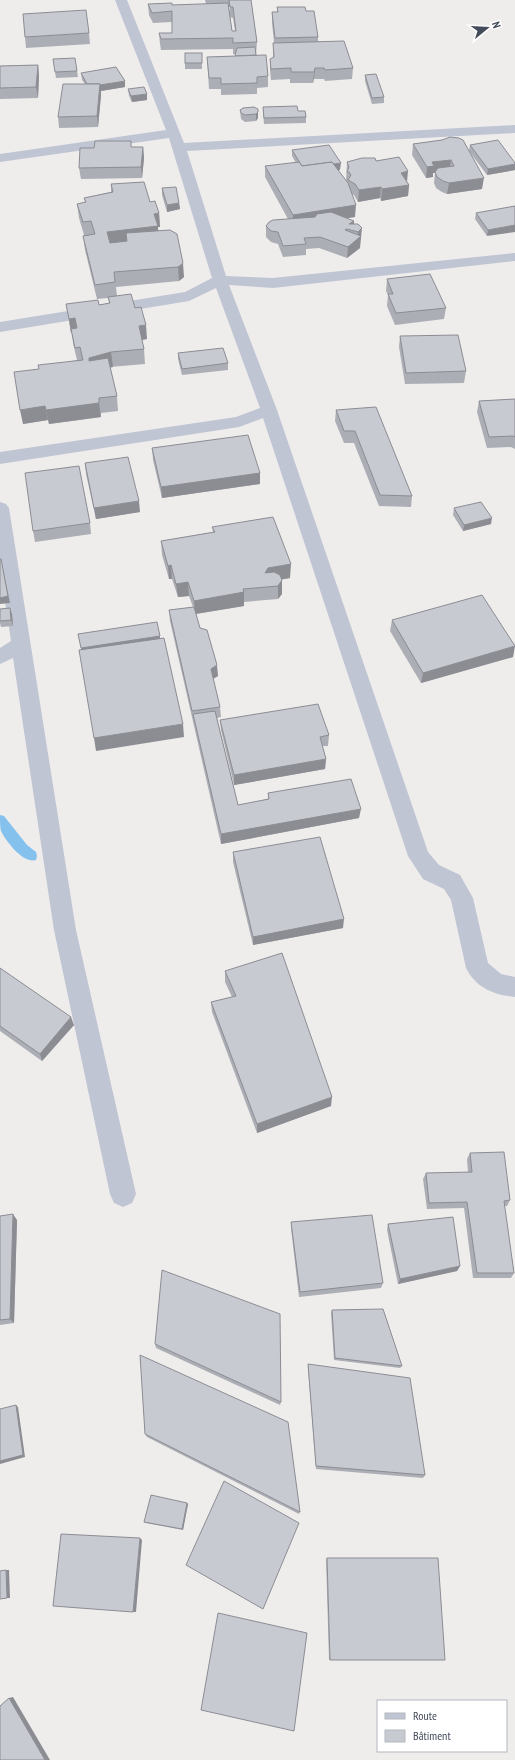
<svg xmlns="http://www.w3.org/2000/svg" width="515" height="1760" font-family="'PT Sans Narrow',sans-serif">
  <rect width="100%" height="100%" fill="#efecec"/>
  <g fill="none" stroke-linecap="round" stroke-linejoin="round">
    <path fill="#84c2ed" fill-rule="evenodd" d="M0,815L4,816L27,845L36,852L37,856L36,860C23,864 6,841 1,831C0,827 0,820 0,815Z"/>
    <g fill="#bfc5d2" fill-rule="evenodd">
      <path d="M115,0H127L184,143L515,125V133L187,151L226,276L273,278L515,253V261L273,288L229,285L277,410L428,852L439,865L460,875L473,898L488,963L501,974L515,977V997C494,995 476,988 466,968L451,900L444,889L423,879L408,856L263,418L239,427L0,464V452L236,417L260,408L216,288L189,301L0,332V322L185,292L212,278L169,138L0,162V154L166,130Z"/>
      <path d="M0,502L6,504L9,508L76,930L136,1194L132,1203L123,1207L114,1203L110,1194L54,930L13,658L0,664V648L11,641L0,568Z"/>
    </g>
  </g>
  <g fill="#acaeb5" fill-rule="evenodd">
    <path d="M200,0H251L257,42L256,55L268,76V87L257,88V94L221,95V89H209L207,57L235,56V54H233V49L161,50L160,44L159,33H172V22L153,23L149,15L148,4L172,5L206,4L205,0ZM229,7H230V17L233,18L235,31H232Z"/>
    <path d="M277,7L306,11L318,37V41L353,68L352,79L325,81L324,79H314L313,83H290V79L271,80L270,70V59L273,58V43L274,42L272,23V12H277Z"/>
    <path d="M89,33L90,44L26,48L25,37Z"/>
    <path d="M202,53V69H185V63Z"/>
    <path d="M38,65L39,76L38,98L0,99V66Z"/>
    <path d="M77,71L78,77L56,78L55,72Z"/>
    <path d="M81,73L125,87L101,91V95L98,127L59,128L58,117L85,84L82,80Z"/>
    <path d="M365,75L384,97V103L372,104L365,81Z"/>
    <path d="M128,89L147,94V100L132,102L129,96Z"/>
    <path d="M254,107L258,118L256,121L245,122L241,119L240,110Z"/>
    <path d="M263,107L298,111L306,117V123L264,124L263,113Z"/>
    <path d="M442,140L482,189L447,194L442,192L436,188L434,183L435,173H433V177L426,178L412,155L413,144Z"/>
    <path d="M470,145L515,170L487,175L469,151Z"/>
    <path d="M143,147L144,158L142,178L81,179L79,168L94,148Z"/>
    <path d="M292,150L340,170H338L346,181L347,162L376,161L407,182L409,185L408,196L381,201L380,198L358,202L354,195L352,194L355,217L346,218L354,221V224L361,239L360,240V248L347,258L319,248L306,249V255L283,257L278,244L271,242L266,237V226L288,219L265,177V166L296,163L292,156Z"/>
    <path d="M111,184L150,202L159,213L160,227H158V231L184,277L179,281L116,287L117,296L135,308L147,339L142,340L144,349L145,364L110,367L117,396L118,411L101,413V417L49,424L48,420L23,424L39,369L77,360L73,343L72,333H71L66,304L99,305L109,303L108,298L97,299L85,250L83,236L84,235L79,218L77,204L85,202L84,198L111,192Z"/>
    <path d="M162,188L179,203L180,209L167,212L162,195Z"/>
    <path d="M515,206L487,236L475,219L476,213Z"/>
    <path d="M387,279L446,308L444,319L395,325L387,306L388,295L386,291Z"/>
    <path d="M400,336L466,371L464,383L405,384L399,347Z"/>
    <path d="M178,353L228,363V370L182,375L178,359Z"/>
    <path d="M515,399V449L511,447L487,448L477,412L479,401Z"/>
    <path d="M336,410L412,496L411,507L379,506L354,443H344L335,421Z"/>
    <path d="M152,448L260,473V484L162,498L153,460Z"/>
    <path d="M85,463L140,512L96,519L86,474Z"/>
    <path d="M454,508L491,524L463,531L453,515Z"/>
    <path d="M90,523L91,534L35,542L33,531Z"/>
    <path d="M212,527L290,578L282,579V594L278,599L244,602V606L196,614L200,628L218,676L213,679L220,707L221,717L217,718L238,805L268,799V793L359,818L221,844L170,621L169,610L193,607L189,596L178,597L172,579H169L162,555L161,541L213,532Z"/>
    <path d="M0,609L12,614L13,626L1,627L0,623Z"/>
    <path d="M392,620L513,657L421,683L390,631Z"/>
    <path d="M220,720L329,735L328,746H322L326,759L325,769L234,785L221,730Z"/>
    <path d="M233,852L343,928L253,945L233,862Z"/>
    <path d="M0,968L74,1025L42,1061L0,1031Z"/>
    <path d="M225,971L331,1106L257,1133L212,1012L211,1002L232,997L225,982Z"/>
    <path d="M470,1153L510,1200L507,1206H504L514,1273L511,1278H473L464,1208L427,1209L423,1179L426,1173L468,1172L467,1159Z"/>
    <path d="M0,1216L17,1220L14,1323L0,1325Z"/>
    <path d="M291,1222L383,1283L381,1288L299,1297L291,1228Z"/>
    <path d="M388,1224L460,1266L457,1271L398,1284L387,1230Z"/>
    <path d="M332,1310L402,1366L400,1368L334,1360L331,1313Z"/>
    <path d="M155,1344L281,1402L280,1405L156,1348Z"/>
    <path d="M308,1364L425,1475L423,1478L316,1469L308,1368Z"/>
    <path d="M145,1434L300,1512L299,1514L147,1437Z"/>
    <path d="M187,1503L188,1504L183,1530L146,1523L144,1522Z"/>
    <path d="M327,1558L330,1660H329L326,1559Z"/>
  </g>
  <g fill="#8c8d93">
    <path d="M38,65L39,76L38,98L36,87Z"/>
    <path d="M315,68L314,79L313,83L314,72Z"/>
    <path d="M125,81V87L101,91V95L98,127L97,116L89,87Z"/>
    <path d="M147,94V100L132,102L131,96Z"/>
    <path d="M258,112V118L256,121V114Z"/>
    <path d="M143,147L144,158L142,178L141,167Z"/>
    <path d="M451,160L449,171L433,173V177L426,178L427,167L432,162Z"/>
    <path d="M341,163L340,170L303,176V169Z"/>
    <path d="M515,164V170L487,175L488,169Z"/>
    <path d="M408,171L407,182L401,173Z"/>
    <path d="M484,178L482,189L447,194L449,183Z"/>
    <path d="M409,185L408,196L381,201L382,189Z"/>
    <path d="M381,187L380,198L358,202L359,190Z"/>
    <path d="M179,203L180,209L167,212V205Z"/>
    <path d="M356,205L355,217L292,226L293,215Z"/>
    <path d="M159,213L160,227H158L159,241L126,233L127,245L108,247L107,232L154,214Z"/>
    <path d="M354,221V231L349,224Z"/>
    <path d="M515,225V232L487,236L488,230Z"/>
    <path d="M362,228L360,248L347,258L348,247L357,239L358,232Z"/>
    <path d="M183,263L184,277L179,281L178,267Z"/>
    <path d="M75,318L77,333L71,329L72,333H71L69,319Z"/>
    <path d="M146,325L147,339L141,340L139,326Z"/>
    <path d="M111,352L113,367L91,373L89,358Z"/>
    <path d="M99,403L101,417L49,424L46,410Z"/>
    <path d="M45,406L48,420L23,424L20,410Z"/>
    <path d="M260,473V484L162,498L161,487Z"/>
    <path d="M139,501L140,512L96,519L94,508Z"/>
    <path d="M492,518L491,524L463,531L464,525Z"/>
    <path d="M291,564L290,578L268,582L265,573L268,568Z"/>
    <path d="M2,565L10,603L0,604V598Z"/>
    <path d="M171,565L172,579H169L168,566Z"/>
    <path d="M282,580V594L278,599V586Z"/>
    <path d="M188,582L189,596L178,597L176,584Z"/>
    <path d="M244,592V606L195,614L194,601Z"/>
    <path d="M10,608L12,614L13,626L11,620Z"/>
    <path d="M160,636V642L82,654L81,648Z"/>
    <path d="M515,646L513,657L421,683L423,673Z"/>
    <path d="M217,665L218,676L211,680V669Z"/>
    <path d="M183,724L184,737L96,751L94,738Z"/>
    <path d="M326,759L325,769L234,785V775Z"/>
    <path d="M361,809L359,818L221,844V834Z"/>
    <path d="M344,919L343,928L253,945V937Z"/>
    <path d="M71,1017L74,1025L42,1061L40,1054Z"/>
    <path d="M332,1097L331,1106L257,1133V1124Z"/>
    <path d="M13,1214L17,1220L14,1323L10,1319Z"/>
    <path d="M460,1266L457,1271L398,1284L400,1279Z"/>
    <path d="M16,1405L18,1407L25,1457L0,1464V1461Z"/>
    <path d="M187,1503L188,1504L183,1530L182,1529Z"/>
    <path d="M140,1538L142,1540L136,1612H133Z"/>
    <path d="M6,1570H9L10,1598H7Z"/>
    <path d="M13,1697L50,1760H45L9,1698Z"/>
  </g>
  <g fill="#c8cad2" stroke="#8c8d93">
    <path d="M229,0H251L257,42L233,43V38L161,39L159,33H172V11L152,13L148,4L172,3V5L228,3L232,31H236L233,7H230Z"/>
    <path d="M277,7H305L306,11H314L318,37L275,38L272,12H278Z"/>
    <path d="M86,10L89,33L25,37L23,14Z"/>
    <path d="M344,41L353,68L325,70L324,68H315L314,72H291V68L271,69L270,59L274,57L273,43Z"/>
    <path d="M255,47L256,55L236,56L235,55L237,48Z"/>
    <rect x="185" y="53" width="17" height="10"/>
    <path d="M266,55L268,76L257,77V83L221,84V78H209L207,57Z"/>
    <path d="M75,58L77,71L55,72L53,59Z"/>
    <path d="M38,65L36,87L0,88V66Z"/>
    <path d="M116,67L125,81L100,85V84H87L81,73Z"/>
    <path d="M376,74L384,97L372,98L365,75Z"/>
    <path d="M63,84H100L97,116L58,117Z"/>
    <path d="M144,87L147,94L131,96L128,89Z"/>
    <path d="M297,106L298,111H305L306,117L264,118L263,107Z"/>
    <path d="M254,107L258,109V112L256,114L245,115L241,113L240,110L243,108Z"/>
    <path d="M450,137L459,138L463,140L484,178L449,183L443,181L437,177L435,172L438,168L454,166L451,160L432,162L434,166L427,167L413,144L442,140Z"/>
    <path d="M498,140L515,163V164L488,169L470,145Z"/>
    <path d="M95,141H131V147H143L141,167L79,168L80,148H94Z"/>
    <path d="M329,145L341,163L334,164L332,162L302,166L292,150Z"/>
    <path d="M399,157L408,171L401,173L409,185L382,189L381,187L359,190L355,184L348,180L351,175L349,172H347L349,167L347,162L362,158H375L376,161Z"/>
    <path d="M299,162L302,166L332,162L348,183L356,205L293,215L265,166Z"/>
    <path d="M144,182L150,202L155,201L159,213L154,214L158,226L107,232L110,243L127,241L126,233L170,230L177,234L183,263L178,267L114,272L115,282L95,285L83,236L95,234L91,221L83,222L77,204L86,202L84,198L113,192L111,184Z"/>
    <path d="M176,187L179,203L167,205L162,188Z"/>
    <path d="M515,206V225L488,230L476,213Z"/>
    <path d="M331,212L354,221L349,224H358L362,228L358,232L347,229L345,230L361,236L348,247L320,237L304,238L306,244L283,246L278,232L271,231L266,226L269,222L273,220L315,217L317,214Z"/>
    <path d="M430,274L446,308L396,313L388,294H393L387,279Z"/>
    <path d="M131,294L135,308L141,307L146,325L139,326L144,349L111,352L89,358V361L108,358L117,396L99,398V403L46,410L45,406L20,410L14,372L39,369L38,365L83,360L80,347L75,348L71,329L77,328L75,318L69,319L66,304L98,300L99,305L110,303L108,297Z"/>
    <path d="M458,335L466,371L406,373L400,336Z"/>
    <path d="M223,348L228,363L182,369L178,353Z"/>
    <path d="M515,399V437L513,436L489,437L479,401Z"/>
    <path d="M376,407L412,496L380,495L355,431H344L336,410Z"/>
    <path d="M248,435L260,473L161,487L152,448Z"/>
    <path d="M128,457L139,501L94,508L85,463Z"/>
    <path d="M79,466L90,523L33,531L25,473Z"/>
    <path d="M481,502L492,518L464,525L454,508Z"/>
    <path d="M273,517L291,564L268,568L265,573L274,572L280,575L282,580L278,586L243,589L244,592L194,601L188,582L176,584L171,565L168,566L161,541L215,532L212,527Z"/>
    <path d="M0,559H1L8,596L0,598Z"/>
    <path d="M482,595L515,646L423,673L392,620Z"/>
    <path d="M194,607L200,628L207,630L217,665L211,669L220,707L192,711L169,610Z"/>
    <path d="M10,608L11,620L0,621V609Z"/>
    <path d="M157,622L160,636L81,648L78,634Z"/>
    <path d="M164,638L183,724L94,738L79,650Z"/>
    <path d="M318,704L329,735L320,737L326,759L234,775L220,720Z"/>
    <path d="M215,711L238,805L269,799L268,793L351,779L361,809L221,834L193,714Z"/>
    <path d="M320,837L344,919L253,937L233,852Z"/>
    <path d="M282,953L332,1097L257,1124L211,1002L236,996L225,971Z"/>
    <path d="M0,968L71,1017L40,1054L0,1026Z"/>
    <path d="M504,1152L510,1200L504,1201L514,1273H477L467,1202L429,1203L426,1173L472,1172L470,1153Z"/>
    <path d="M13,1214L10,1319L0,1320V1216Z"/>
    <path d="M372,1215L383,1283L300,1292L291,1222Z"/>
    <path d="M453,1217L460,1266L400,1279L388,1224Z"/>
    <path d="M162,1270L280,1314L281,1402L155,1344Z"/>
    <path d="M383,1309L402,1366L335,1358L332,1310Z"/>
    <path d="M140,1355L288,1422L300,1512L145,1434Z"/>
    <path d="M308,1364L410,1378L425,1475L316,1466Z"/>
    <path d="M16,1405L23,1455L0,1461V1409Z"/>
    <path d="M224,1481L299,1523L263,1609L186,1565Z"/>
    <path d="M151,1495L187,1503L182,1529L144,1522Z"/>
    <path d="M61,1534L140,1538L133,1612L53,1606Z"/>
    <path d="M327,1558H438L445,1660H330Z"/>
    <path d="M6,1570L7,1598L0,1599V1571Z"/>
    <path d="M218,1613L307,1633L294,1731L201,1710Z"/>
    <path d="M9,1698L45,1760H0V1706Z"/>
  </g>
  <rect x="377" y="1700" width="130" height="52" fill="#ffffff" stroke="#b4b7bd"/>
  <rect x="385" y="1713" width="20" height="6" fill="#bfc5d2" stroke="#b4b7bd"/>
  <text x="413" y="1720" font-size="12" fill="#444b5a">Route</text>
  <rect x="385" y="1730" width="20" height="12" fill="#c8cad2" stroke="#b4b7bd"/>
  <text x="413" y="1740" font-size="12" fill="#444b5a">Bâtiment</text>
  <g transform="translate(487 28) rotate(72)" stroke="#ffffff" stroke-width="3" paint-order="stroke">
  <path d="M0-3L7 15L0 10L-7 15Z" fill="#444b5a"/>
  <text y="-6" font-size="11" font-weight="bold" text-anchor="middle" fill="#444b5a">N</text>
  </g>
</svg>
